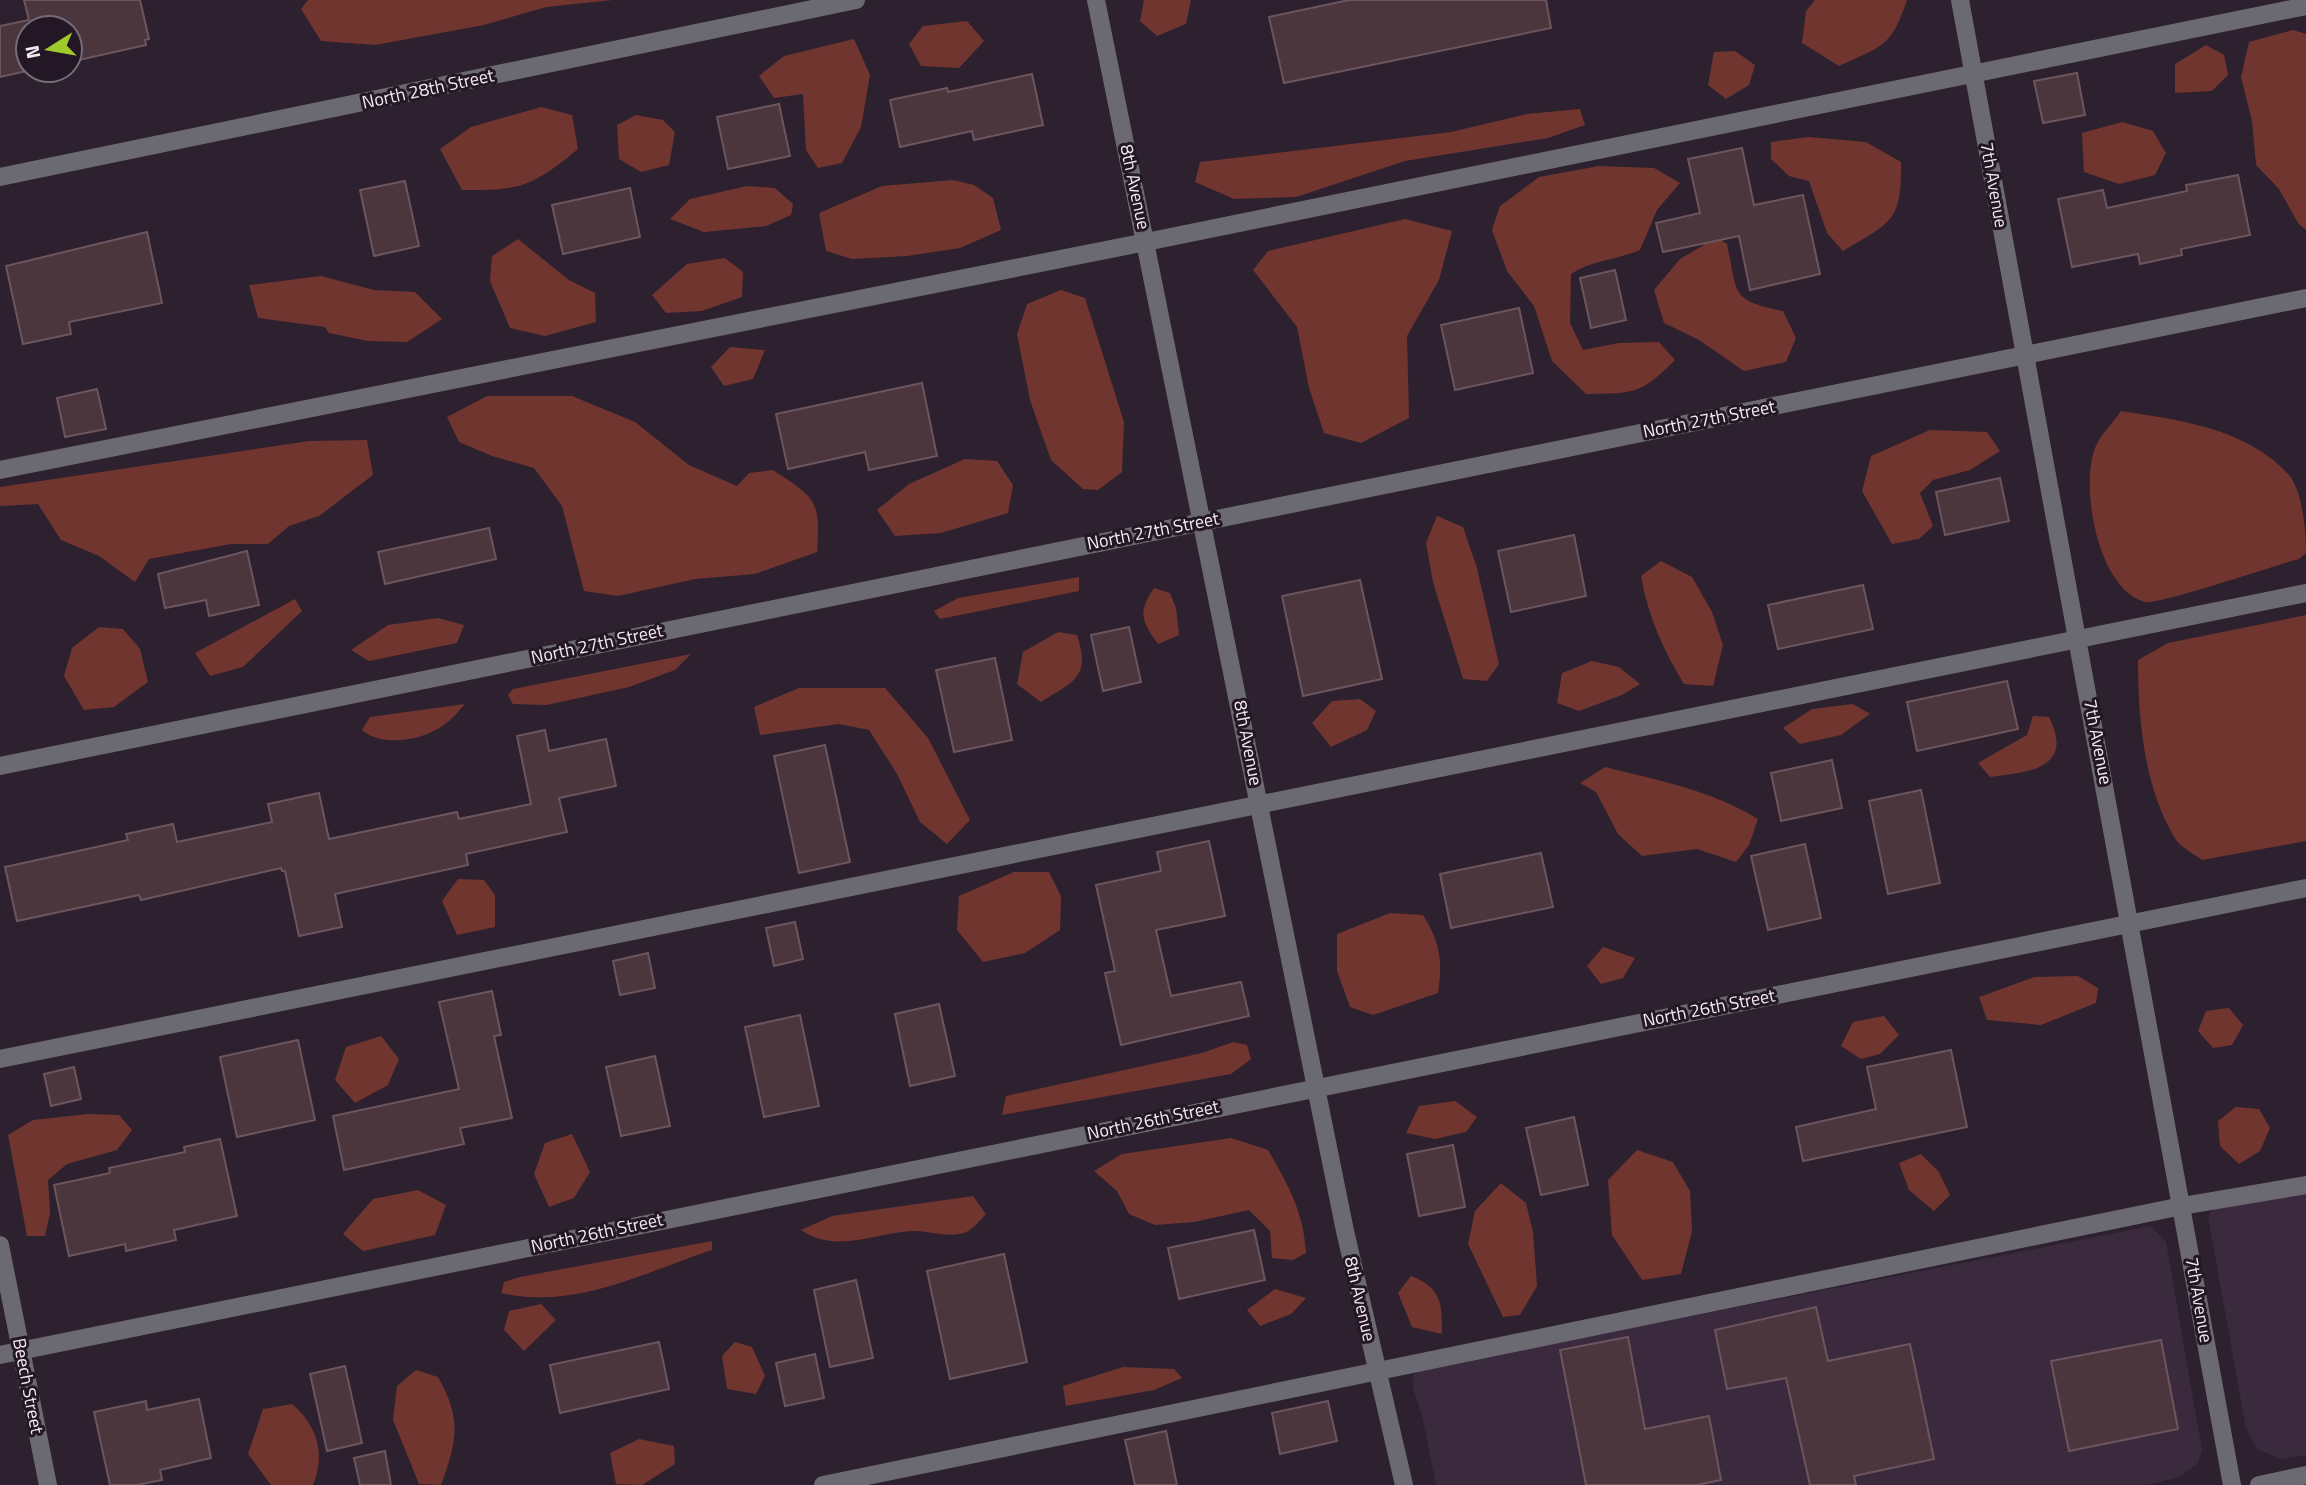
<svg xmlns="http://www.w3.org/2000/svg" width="2306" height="1485" font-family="'Titillium Web',sans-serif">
  <rect width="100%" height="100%" fill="#2d202f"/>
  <g fill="#3b2a3e">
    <path d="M2306,1191V1455L2281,1459L2257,1449L2246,1428L2208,1217L2213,1209Z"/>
    <path d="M2151,1226L2166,1242L2202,1450L2198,1463L2180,1477L2147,1485H1436L1422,1416L1413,1388V1375L1422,1369Z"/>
  </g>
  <g fill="#71352f">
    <path d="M308,0H613L546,7L484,25L375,45L321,41L301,9Z"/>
    <path d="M1144,0H1191L1186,24L1157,36L1140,21Z"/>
    <path d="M1815,0H1907C1891,48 1882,46 1839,66L1802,43L1806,11Z"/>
    <path d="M967,21L984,41L959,68L921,66L909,44L923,26Z"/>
    <path d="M2293,30L2306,34V230L2298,223L2279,189L2256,165L2252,121L2241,77L2249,42Z"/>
    <path d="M854,39L870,75L861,127L842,163L818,168L806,150L803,94L774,98L759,76L784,56Z"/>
    <path d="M2206,45L2224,55L2228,75L2212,91L2175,93V64Z"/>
    <path d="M1735,51L1755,65L1749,85L1726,99L1708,85L1714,52Z"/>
    <path d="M541,107L572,115L578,149C533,186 521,191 462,190L440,149L471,127Z"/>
    <path d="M1580,109L1585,125L1548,138L1405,161L1296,197L1234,199L1195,182L1200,162L1451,132L1527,114Z"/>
    <path d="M636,115L663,120L675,132L669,165L641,172L619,159L617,125Z"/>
    <path d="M2122,122L2153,131L2166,153L2155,175L2119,184L2084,172L2082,133Z"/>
    <path d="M1809,137L1866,142L1901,162C1902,222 1891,222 1843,251L1827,233L1809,181L1789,176L1771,159V142Z"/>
    <path d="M1599,166L1654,168L1680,183L1657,210L1640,250C1616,260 1592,260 1571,274L1570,323L1583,350L1619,343L1659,342L1675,360C1640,395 1634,393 1586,394L1552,361L1534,306L1507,271L1492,230L1500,206L1539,177Z"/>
    <path d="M953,180L974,185L993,198L1001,230L960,248L907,256L852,259L826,251L819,213L882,186Z"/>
    <path d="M747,186L775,188L793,204L791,215L766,226L704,232L670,219L690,199Z"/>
    <path d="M1405,219L1452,231L1439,280L1407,336L1409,418L1361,443L1324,433L1309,388L1297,327L1253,270L1268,251Z"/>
    <path d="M1708,232L1727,244C1738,295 1730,300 1783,311L1796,338L1786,362L1744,371L1699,340L1664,323L1654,290L1680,259L1704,245Z"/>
    <path d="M518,239L569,280L595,293L596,322L545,336L510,328L490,281L492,256Z"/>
    <path d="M725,258L743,272L742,297L702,311L666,313L652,295L687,264Z"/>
    <path d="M321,276L374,290L415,292L442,319L407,342L368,341L329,333L325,327L258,318L249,285Z"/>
    <path d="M1061,290L1085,298L1124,422L1122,472L1098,490L1083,489L1051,460L1030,400L1017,334L1027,304Z"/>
    <path d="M730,347L765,350L753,379L724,386L711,367Z"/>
    <path d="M487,396H572L635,422L689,465L737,486L749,473L773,470C815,498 821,499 817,552L755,574L695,579L618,596L584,591L562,506L534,468L492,456L459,442L447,417Z"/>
    <path d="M2121,411C2179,420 2247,428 2289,475C2303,492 2306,532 2306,553L2299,559C2276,565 2158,605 2145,602C2098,589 2081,491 2094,451C2098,437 2113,423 2121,411Z"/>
    <path d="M1930,430L1987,432L2000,451L1970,470L1933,480L1920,493L1933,526L1919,539L1892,544L1862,491L1871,456Z"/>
    <path d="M367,440L373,475L319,516L289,526L268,544H231L149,559L135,582L99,556L61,540L38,504L0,506V487L309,441Z"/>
    <path d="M965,459L997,461L1013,485L1008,513L941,533L895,536L877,510L909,484Z"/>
    <path d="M1437,516L1463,527L1477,568L1499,664L1487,681L1463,679L1433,582L1426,543Z"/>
    <path d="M1661,561L1692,577L1712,612L1723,645L1713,686L1684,684C1663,650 1648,616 1641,576Z"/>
    <path d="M1079,577V591L940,619L934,611L958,598Z"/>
    <path d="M1154,588L1170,593L1176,608L1179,635L1158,644C1142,622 1137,612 1154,588Z"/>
    <path d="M295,599L302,611L243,667L210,676L195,653Z"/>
    <path d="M2306,615V841L2202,860C2194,854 2182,848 2176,840C2144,789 2138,719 2138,660L2168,643Z"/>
    <path d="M438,618L464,625L457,643L369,661L351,650L388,625Z"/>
    <path d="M99,627L123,629L140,649L148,682L114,707L84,710L64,676L72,648Z"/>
    <path d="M1058,632L1077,635C1091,678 1074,681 1041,702L1017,684L1023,652Z"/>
    <path d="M691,654L675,670L629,687L547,705L513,704L508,695L513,689Z"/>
    <path d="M1592,661L1619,667L1640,684L1622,695L1579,711L1557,703L1562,673Z"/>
    <path d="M799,688H885L928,738L970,820L947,844L920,822L897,774L869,730L839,724L760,735L754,707Z"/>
    <path d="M1360,699L1376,711L1367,730L1331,747L1312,723L1332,701Z"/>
    <path d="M465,704C459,710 453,719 445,724C425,740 383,748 362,730L370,717Z"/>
    <path d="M1853,704L1870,714L1841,735L1800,744L1783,728L1812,709Z"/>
    <path d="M2033,716L2049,717C2075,769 2029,772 1990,777L1978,763L2027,735Z"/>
    <path d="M1605,767C1657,780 1711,790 1758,819L1749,845L1736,862L1697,849L1642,856L1618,834L1596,792L1580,783Z"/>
    <path d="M1014,872H1049L1061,896L1060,930L1025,953L983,962L957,930L959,896Z"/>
    <path d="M458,879L484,880L495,895V927L457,935L442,901Z"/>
    <path d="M1390,913L1423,915C1440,942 1443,962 1438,993L1373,1015L1350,1007L1337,971V934Z"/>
    <path d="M1603,947L1635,958L1623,978L1601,984L1587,966Z"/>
    <path d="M2078,976L2098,988L2096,1003L2041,1025L1987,1020L1979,997L2035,977Z"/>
    <path d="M2229,1008L2243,1025L2232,1045L2213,1048L2198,1031L2206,1011Z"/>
    <path d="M1884,1016L1899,1035L1880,1054L1861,1059L1841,1046L1853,1022Z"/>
    <path d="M381,1036L399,1059L388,1085L355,1103L335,1080L346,1047Z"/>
    <path d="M1233,1042L1247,1045L1251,1059L1231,1074L1002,1115L1006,1096L1202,1053Z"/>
    <path d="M1455,1101L1477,1117L1466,1132L1435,1139L1406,1133L1419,1106Z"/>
    <path d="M2236,1107L2259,1109L2270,1128L2260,1151L2239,1164L2220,1146L2218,1121Z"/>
    <path d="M88,1114L119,1115L132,1130L117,1150L67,1164L48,1180L50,1213L45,1236H27L8,1135L33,1120Z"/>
    <path d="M572,1134L590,1172L574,1198L549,1207L534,1174L545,1143Z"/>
    <path d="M1231,1138L1268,1150C1288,1184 1304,1213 1306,1253L1293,1260L1272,1258L1270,1231L1249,1210L1194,1222L1155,1225L1129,1214L1117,1191L1094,1171L1122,1154Z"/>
    <path d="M1637,1150L1673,1162L1690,1191L1692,1231L1681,1274L1642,1280L1612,1235L1608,1180Z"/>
    <path d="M1921,1154L1939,1172L1950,1195L1934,1211L1909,1190L1899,1163Z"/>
    <path d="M1501,1183L1526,1203L1533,1232L1537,1286L1520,1315L1503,1317L1468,1244L1475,1211Z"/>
    <path d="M418,1190L446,1205L435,1235L363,1251L343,1234L373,1199Z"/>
    <path d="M973,1196L986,1214C981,1219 973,1230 966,1232C949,1239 929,1230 912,1231C875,1233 835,1254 801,1230L832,1216Z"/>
    <path d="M712,1241V1250C642,1273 576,1310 501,1293L504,1282L520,1277Z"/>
    <path d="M1411,1276C1442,1288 1442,1304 1442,1334L1412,1327L1398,1293Z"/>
    <path d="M1275,1289L1306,1298L1291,1314L1260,1326L1247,1310Z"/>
    <path d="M541,1304L556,1320L524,1351L504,1330L509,1311Z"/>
    <path d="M735,1342L752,1347L765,1376L756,1394L727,1389L722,1356Z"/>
    <path d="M1123,1367L1174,1369L1182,1378L1154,1390L1066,1406L1063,1386Z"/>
    <path d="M416,1370L438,1377C462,1419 457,1441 441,1485L419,1484L393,1420L397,1386Z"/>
    <path d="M292,1404C317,1425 326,1454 313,1485H271L248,1454L263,1409Z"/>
    <path d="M639,1439L674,1446L675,1464L642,1485L616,1484L610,1453Z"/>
  </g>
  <g fill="#4b363d" stroke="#6c555d" stroke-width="2">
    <path d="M24,0H140L149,39L145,40L146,45L70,62V28H28V70H31L0,77V26L29,20Z"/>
    <path d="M1349,0H1546L1551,28L1284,83L1269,17Z"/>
    <path d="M2077,73L2085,115L2043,123L2034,81Z"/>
    <path d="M1032,74L1043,125L974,140L972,131L900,147L890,100L947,88L948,92Z"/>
    <path d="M779,104L790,156L728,169L717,117Z"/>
    <path d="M1742,148L1754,205L1803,195L1820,274L1750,290L1739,236L1663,252L1656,223L1700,213L1688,159Z"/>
    <path d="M2238,175L2250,235L2181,249L2182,255L2140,264L2138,254L2072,267L2058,199L2103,190L2107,208L2187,191L2186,185Z"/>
    <path d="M405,181L419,246L374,256L360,190Z"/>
    <path d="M630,188L640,237L563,254L552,205Z"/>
    <path d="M147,232L162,303L69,322L71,334L23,344L6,266Z"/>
    <path d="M1615,270L1626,320L1591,328L1580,278Z"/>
    <path d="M1519,308L1533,373L1455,390L1441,325Z"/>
    <path d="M922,383L937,456L869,470L865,452L788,469L776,414Z"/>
    <path d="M97,389L106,429L65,437L57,398Z"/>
    <path d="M2000,478L2009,521L1945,535L1936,492Z"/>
    <path d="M489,528L496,559L385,584L378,552Z"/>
    <path d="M1574,535L1586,596L1511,612L1498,551Z"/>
    <path d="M247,551L259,605L209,616L206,600L165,608L158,574Z"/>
    <path d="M1360,580L1382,679L1303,696L1282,596Z"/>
    <path d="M1863,585L1873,629L1778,649L1768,605Z"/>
    <path d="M1129,627L1141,682L1103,691L1091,635Z"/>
    <path d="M995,658L1012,740L954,752L936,670Z"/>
    <path d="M2007,681L2018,729L1917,751L1907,702Z"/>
    <path d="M545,730L549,751L606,739L616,786L559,798L567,832L466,854L468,865L335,894L342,927L299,936L285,871H282L281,868L141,900L139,895L17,921L5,867L128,840L126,834L173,824L177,842L272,822L268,804L319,793L329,839L457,812L459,819L531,804L517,736Z"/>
    <path d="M825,745L850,862L799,873L774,756Z"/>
    <path d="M1832,760L1842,808L1781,821L1771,773Z"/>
    <path d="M1921,790L1940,883L1888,894L1869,801Z"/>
    <path d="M1209,841L1225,916L1156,930L1171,996L1241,982L1249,1016L1121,1045L1105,973L1115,971L1096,885L1161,871L1157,852Z"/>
    <path d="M1805,844L1821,918L1768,930L1751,856Z"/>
    <path d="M1541,853L1553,907L1451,928L1440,874Z"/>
    <path d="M795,922L803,959L774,966L766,928Z"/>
    <path d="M648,953L655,988L620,995L613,961Z"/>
    <path d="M492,991L501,1035L494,1036L512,1118L460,1128L464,1144L344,1170L333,1116L459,1089L439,1002Z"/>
    <path d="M939,1004L955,1076L910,1086L895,1014Z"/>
    <path d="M800,1015L819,1106L764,1117L745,1027Z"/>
    <path d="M298,1040L315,1120L237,1137L220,1057Z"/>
    <path d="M1951,1050L1967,1127L1803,1161L1796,1127L1876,1109L1867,1067Z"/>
    <path d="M655,1056L670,1126L621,1136L606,1067Z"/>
    <path d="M74,1067L81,1099L51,1106L44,1074Z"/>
    <path d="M1574,1117L1588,1185L1541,1195L1526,1128Z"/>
    <path d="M220,1139L237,1216L174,1230L176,1240L126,1251L125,1244L69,1256L54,1185L110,1173L109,1168L185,1152L184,1147Z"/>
    <path d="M1453,1145L1465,1207L1419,1216L1407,1154Z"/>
    <path d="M1254,1230L1265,1280L1179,1299L1168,1248Z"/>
    <path d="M1004,1254L1027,1362L950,1379L927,1271Z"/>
    <path d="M856,1280L873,1358L830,1367L814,1290Z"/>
    <path d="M1816,1307L1828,1361L1910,1344L1934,1459L1854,1476L1856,1485H1810L1786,1378L1727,1389L1715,1330Z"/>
    <path d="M1628,1337L1645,1429L1709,1416L1721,1480L1697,1485H1586L1560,1350Z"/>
    <path d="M2161,1340L2178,1429L2069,1451L2051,1361Z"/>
    <path d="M659,1342L669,1389L560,1413L550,1365Z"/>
    <path d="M815,1354L824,1398L785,1406L776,1363Z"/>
    <path d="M345,1366L362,1443L327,1451L310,1374Z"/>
    <path d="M199,1399L211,1458L160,1470L162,1480L137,1485H110L94,1412L146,1401L147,1410Z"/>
    <path d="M1328,1401L1337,1441L1280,1454L1272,1413Z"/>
    <path d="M1166,1431L1177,1485H1135L1125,1440Z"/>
    <path d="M385,1451L391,1485H360L354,1458Z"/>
  </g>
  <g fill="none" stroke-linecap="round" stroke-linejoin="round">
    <g stroke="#6b6a73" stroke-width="18">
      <path d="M1096,0L1345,1231L1404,1485"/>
      <path d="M1960,0L2232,1485"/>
      <path d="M0,177L856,0"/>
      <path d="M0,470L1146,242L2306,6"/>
      <path d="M0,766L2306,298"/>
      <path d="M0,1059L2306,593"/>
      <path d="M0,1245L48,1485"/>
      <path d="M0,1355L2306,888"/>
      <path d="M823,1485L2182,1206L2306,1185"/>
      <path d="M2259,1485L2306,1475"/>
    </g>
  </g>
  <g text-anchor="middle" stroke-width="6" stroke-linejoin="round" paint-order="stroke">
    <g font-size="18" fill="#f3eaf4" stroke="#231725">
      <text transform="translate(428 89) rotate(-12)" y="6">North 28th Street</text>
      <text transform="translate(1994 185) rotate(80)" y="6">7th Avenue</text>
      <text transform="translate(1135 187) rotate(78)" y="6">8th Avenue</text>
      <text transform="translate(1709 419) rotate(-11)" y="6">North 27th Street</text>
      <text transform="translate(1153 531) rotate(-11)" y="6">North 27th Street</text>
      <text transform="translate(597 644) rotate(-12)" y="6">North 27th Street</text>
      <text transform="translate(2098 742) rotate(79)" y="6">7th Avenue</text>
      <text transform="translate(1248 743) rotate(79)" y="6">8th Avenue</text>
      <text transform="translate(1709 1008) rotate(-11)" y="6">North 26th Street</text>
      <text transform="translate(1153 1120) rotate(-12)" y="6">North 26th Street</text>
      <text transform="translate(597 1233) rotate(-12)" y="6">North 26th Street</text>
      <text transform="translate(1360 1299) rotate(77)" y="6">8th Avenue</text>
      <text transform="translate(2199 1300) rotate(80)" y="6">7th Avenue</text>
      <text transform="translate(28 1386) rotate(79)" y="6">Beech Street</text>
    </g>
  </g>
  <g transform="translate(49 49) rotate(259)"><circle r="33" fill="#231725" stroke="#766b78" stroke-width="2"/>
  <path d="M0-5L12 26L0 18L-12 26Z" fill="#a0ca2c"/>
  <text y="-10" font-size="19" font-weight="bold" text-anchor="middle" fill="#f3eaf4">N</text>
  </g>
</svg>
